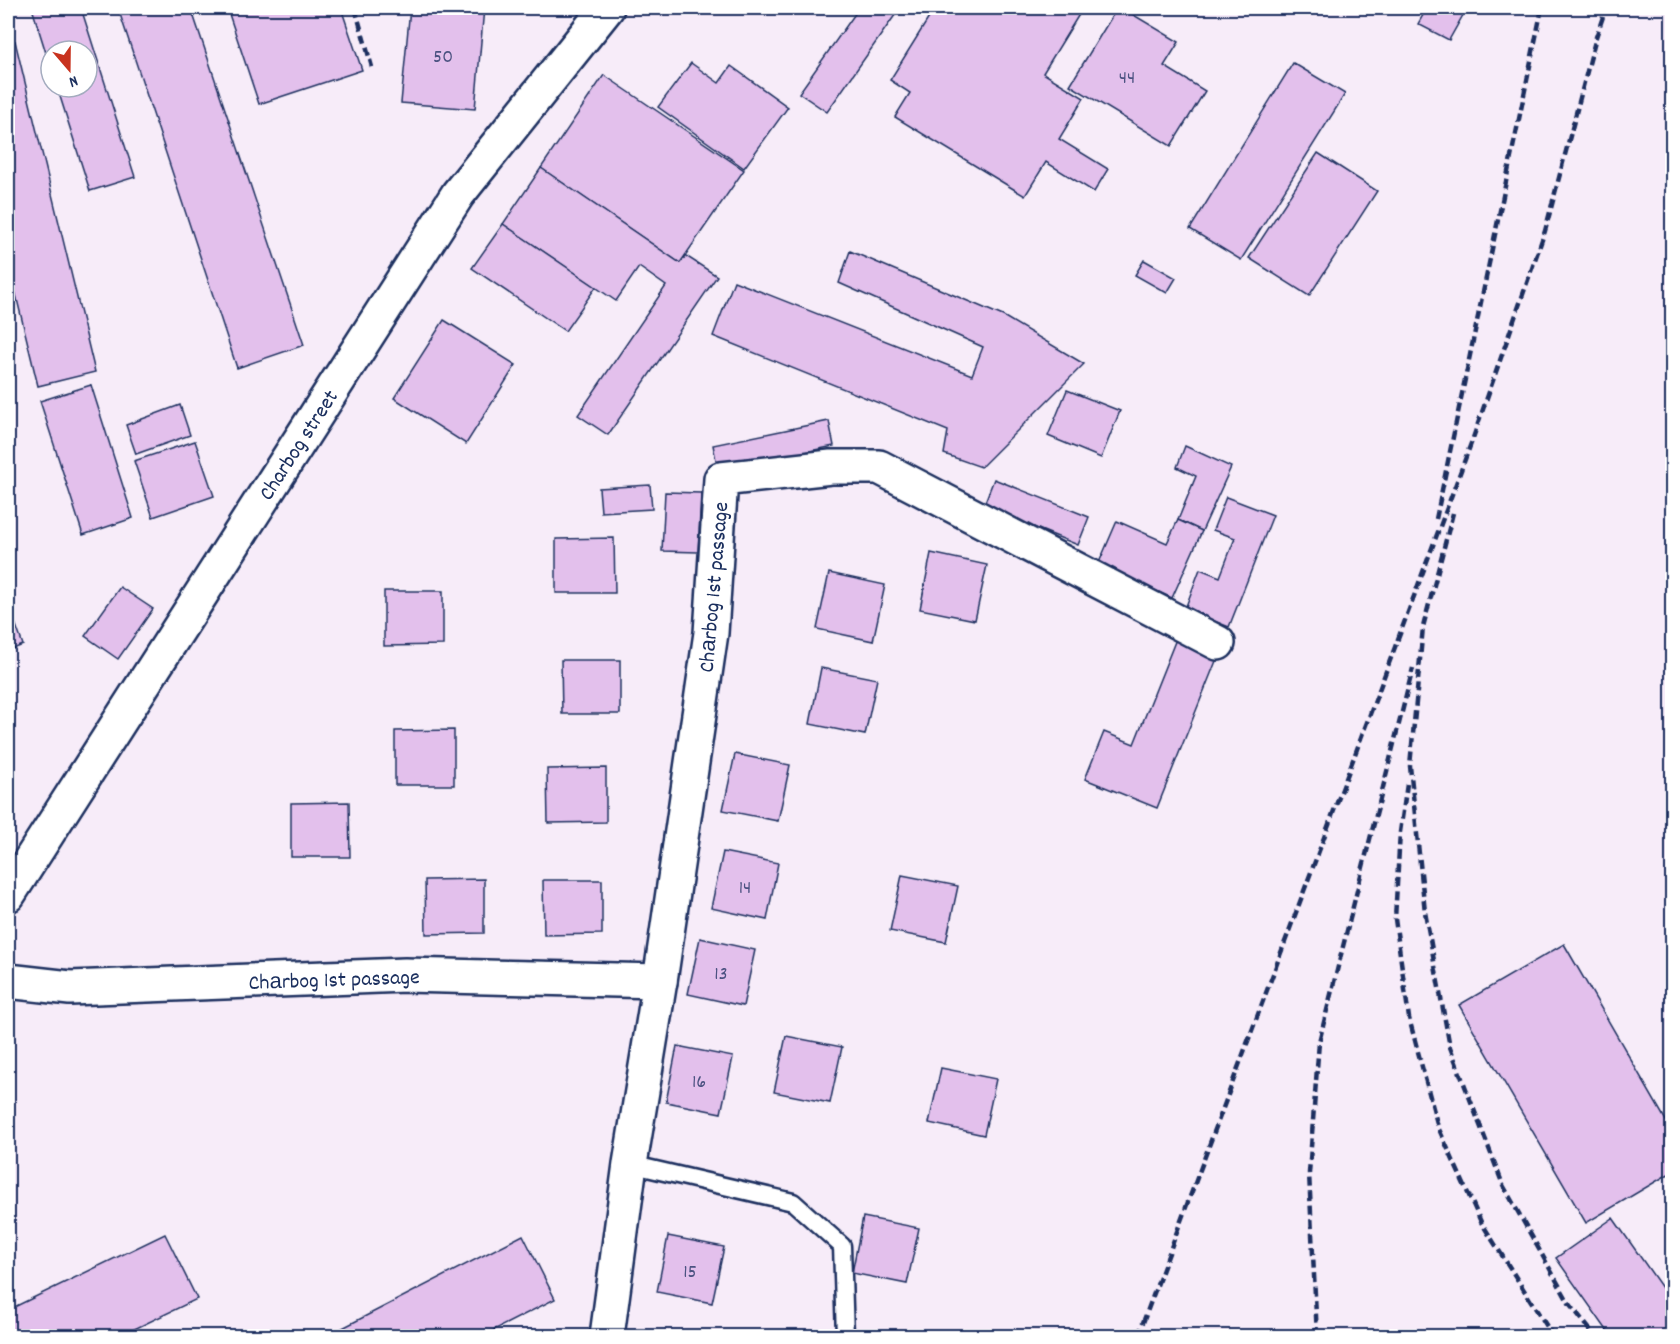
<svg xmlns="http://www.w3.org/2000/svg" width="1680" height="1344" font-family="Dekko,sans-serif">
  <rect width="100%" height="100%" fill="#fff"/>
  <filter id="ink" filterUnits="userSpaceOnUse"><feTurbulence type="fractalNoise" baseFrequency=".0167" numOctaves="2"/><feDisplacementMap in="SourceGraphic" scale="12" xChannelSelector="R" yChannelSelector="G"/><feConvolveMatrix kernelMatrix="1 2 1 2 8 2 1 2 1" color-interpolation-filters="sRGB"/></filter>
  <g filter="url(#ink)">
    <path fill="#f7ecf9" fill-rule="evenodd" d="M8,8H1672V1336H8ZM51,51H87V87H51Z"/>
    <g fill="#e3c0ec" stroke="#1b2f5e" stroke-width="1.5">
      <path d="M32,8H81L135,177L90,191L57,87H87V51H51V69Z"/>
      <path d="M118,8H191L304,345L237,368Z"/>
      <path d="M227,8H341L362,70L259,104Z"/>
      <path d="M410,8H484L475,109L401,103Z"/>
      <path d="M859,8H900L827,112L799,93Z"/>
      <path d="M935,8H1083L1043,73L1084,98L1059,139L1108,169L1094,192L1046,162L1025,196L895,117L910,93L890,80Z"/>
      <path d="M1117,8H1122L1179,42L1164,66L1205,91L1171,146L1070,85Z"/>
      <path d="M1427,8H1467L1449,40L1418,24Z"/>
      <path d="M15,41L95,372L38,386L8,262V43Z"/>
      <path d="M691,63L719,83L731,66L788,107L744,168L658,107Z"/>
      <path d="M1293,63L1345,94L1241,260L1190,229Z"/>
      <path d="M604,75L744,170L680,263L541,168Z"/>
      <path d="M1318,153L1377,191L1309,296L1249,258Z"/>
      <path d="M541,168L680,263L686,256L717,276L608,435L578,415L666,286L639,267L616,301L503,224Z"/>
      <path d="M503,224L596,287L565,331L472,268Z"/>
      <path d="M850,251L1003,316L1084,364L981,467L944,454L948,431L713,336L734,281L972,375L983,347L839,283Z"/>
      <path d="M1144,260L1176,278L1167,293L1135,275Z"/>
      <path d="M444,320L516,365L466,444L394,398Z"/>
      <path d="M91,385L133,518L83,535L40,401Z"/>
      <path d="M1067,390L1120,411L1101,458L1048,436Z"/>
      <path d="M180,405L190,435L136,454L126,425Z"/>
      <path d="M829,421L834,446L718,470L713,445Z"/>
      <path d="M195,441L214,496L153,517L134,461Z"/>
      <path d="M1185,446L1231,467L1202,531L1178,520L1196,476L1177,467Z"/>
      <path d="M994,479L1089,517L1078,545L983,507Z"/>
      <path d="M650,485L652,509L601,512L599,488Z"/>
      <path d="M665,492L701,493L698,552L662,551Z"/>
      <path d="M1226,497L1273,515L1229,627L1185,609L1200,569L1220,577L1235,538L1213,530Z"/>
      <path d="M1178,520L1202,531L1172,598L1098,565L1117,521L1167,543Z"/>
      <path d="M614,538L615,593H556V539Z"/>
      <path d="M931,553L987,565L975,620L920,609Z"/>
      <path d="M829,573L885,585L873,641L817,629Z"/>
      <path d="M120,587L153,609L118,659L85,636Z"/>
      <path d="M384,591H443V645L384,646Z"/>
      <path d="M8,603L23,645L8,651Z"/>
      <path d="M1176,639L1218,656L1157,808L1085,779L1104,732L1134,744Z"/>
      <path d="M561,660H620V714H562Z"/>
      <path d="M821,668L877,679L865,735L810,724Z"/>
      <path d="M454,730V785H395V731Z"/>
      <path d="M735,754L790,765L778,821L723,810Z"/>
      <path d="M606,768V822L548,823L547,769Z"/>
      <path d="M349,802L350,857H291V803Z"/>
      <path d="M723,852L778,863L767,920L711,908Z"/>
      <path d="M902,875L958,886L946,942L890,931Z"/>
      <path d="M484,879V933L426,934L425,880Z"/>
      <path d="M543,880H602V934L544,935Z"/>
      <path d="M700,938L755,950L743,1006L688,994Z"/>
      <path d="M1564,944L1672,1131V1172L1586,1223L1459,1005Z"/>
      <path d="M786,1036L842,1047L830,1103L774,1092Z"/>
      <path d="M677,1046L733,1057L721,1113L666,1102Z"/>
      <path d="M941,1068L996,1079L984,1135L929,1123Z"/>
      <path d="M863,1217L919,1228L907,1284L852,1273Z"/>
      <path d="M1613,1218L1672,1302V1336H1611L1556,1258Z"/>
      <path d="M165,1234L197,1299L120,1336H8V1310Z"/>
      <path d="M523,1235L555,1299L482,1336H327Z"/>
      <path d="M668,1236L724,1247L712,1303L657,1292Z"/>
    </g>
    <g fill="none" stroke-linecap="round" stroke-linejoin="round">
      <g stroke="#1b2f5e" stroke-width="21">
        <path id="lane" d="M630,1164L793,1202L842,1246L845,1336"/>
      </g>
      <g stroke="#1b2f5e" stroke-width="38">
        <g id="street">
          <path d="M8,981L70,988L405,975L660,981"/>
          <path d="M607,1336L630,1164L660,981L711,633L721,479L831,467H879L1218,643"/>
        </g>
      </g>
      <g stroke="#1b2f5e" stroke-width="38">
        <path id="secondary" d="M8,895L458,194L607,8"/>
      </g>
      <use href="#lane" stroke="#fff" stroke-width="16"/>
      <use href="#street" stroke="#fff" stroke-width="33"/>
      <use href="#secondary" stroke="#fff" stroke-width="33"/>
      <g stroke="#1b2f5e" stroke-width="4.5" stroke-dasharray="9 4.5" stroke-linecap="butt">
        <path d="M355,8L372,67"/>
        <path d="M1453,513L1423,627L1410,766L1425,912L1450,1047L1503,1185L1569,1303L1595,1336"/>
        <path d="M1436,519L1542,8"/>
        <path d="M1407,784L1400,832L1395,919L1409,1018L1438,1127L1481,1222L1553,1336"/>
        <path d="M1138,1336L1473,438L1545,231L1596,37L1606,8"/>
        <path d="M1317,1336L1309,1173L1319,1042L1413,668"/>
      </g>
    </g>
  </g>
  <g text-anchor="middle" stroke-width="4.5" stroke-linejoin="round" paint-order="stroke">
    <g font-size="20" fill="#4d5382">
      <text x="443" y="62">50</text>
      <text x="1127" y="83">44</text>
      <text x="745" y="893">14</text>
      <text x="721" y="979">13</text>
      <text x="699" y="1087">16</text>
      <text x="690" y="1277">15</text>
    </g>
    <g font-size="22" fill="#1b2f5e" stroke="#fff">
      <text transform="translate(297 444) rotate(-57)" y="8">Charbog street</text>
      <text transform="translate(712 587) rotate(-85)" y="8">Chаrbog 1st passage</text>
      <text transform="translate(334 978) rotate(-2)" y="8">Chаrbog 1st passage</text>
    </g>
  </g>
  <rect width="1680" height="1344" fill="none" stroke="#fff" stroke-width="30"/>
  <rect x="15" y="15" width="1650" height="1314" fill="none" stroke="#1b2f5e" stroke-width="2" filter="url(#ink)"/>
  <g transform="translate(69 69) rotate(160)"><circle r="28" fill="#ffffff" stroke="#a4acbf" stroke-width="1.5"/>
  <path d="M0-4.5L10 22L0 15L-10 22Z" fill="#c8321e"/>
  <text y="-9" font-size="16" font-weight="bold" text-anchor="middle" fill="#1b2f5e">N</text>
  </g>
</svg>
